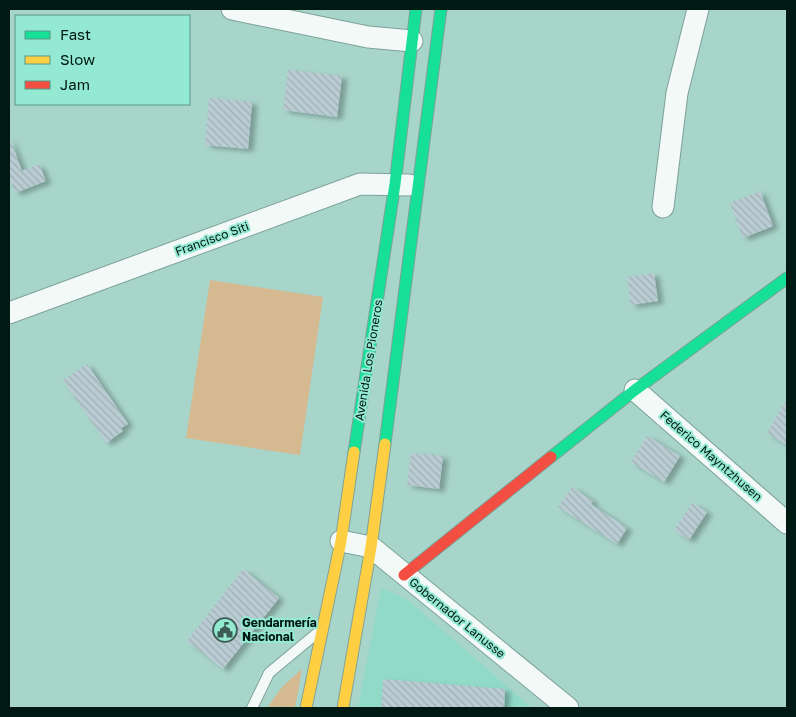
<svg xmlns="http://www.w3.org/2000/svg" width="796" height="717" font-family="'Golos Text',sans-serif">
  <defs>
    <pattern id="building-back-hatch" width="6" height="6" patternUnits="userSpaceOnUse" patternTransform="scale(1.25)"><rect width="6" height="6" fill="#baccd3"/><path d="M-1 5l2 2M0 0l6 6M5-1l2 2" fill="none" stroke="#9eafb4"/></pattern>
    <filter id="shadow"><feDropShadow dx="5.5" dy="3" stdDeviation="2.5" flood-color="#0004"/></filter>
  </defs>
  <rect width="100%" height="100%" fill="#a8d5ca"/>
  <path fill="#91dac8" d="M381,588L408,600L532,708H358Z"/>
  <g fill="#d5b991">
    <path d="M210,280L323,297L300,455L186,438Z"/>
    <path d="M302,669L295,708H267L282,687Z"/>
  </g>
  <g fill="url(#building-back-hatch)" filter="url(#shadow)">
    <path d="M288,70L342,76L337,117L283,110Z"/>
    <path d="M209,98L252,102L248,149L205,145Z"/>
    <path d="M9,139H10L22,171L39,164L46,181L15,193L9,177Z"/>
    <path d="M760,191L773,226L743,238L730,203Z"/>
    <path d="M654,273L658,301L631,305L627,277Z"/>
    <path d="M87,364L128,424L121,428L123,431L106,443L63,380Z"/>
    <path d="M787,399V445L767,433Z"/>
    <path d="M647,436L680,456L664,482L631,462Z"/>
    <path d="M411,453L443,456L439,489L407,485Z"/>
    <path d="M572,487L593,501L591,504L627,528L617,544L558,507Z"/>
    <path d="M692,503L707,512L689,540L674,530Z"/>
    <path d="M243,569L279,598L223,669L187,641Z"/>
    <path d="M383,679L505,689L504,708H381Z"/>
  </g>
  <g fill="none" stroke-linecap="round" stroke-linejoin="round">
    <g stroke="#7da299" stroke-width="12">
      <path id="lane" d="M252,708L269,673L316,634"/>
    </g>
    <g stroke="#7da299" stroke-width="23">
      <g id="street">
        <path d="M232,9L368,37L412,41"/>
        <path d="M663,207L677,93L698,9"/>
        <path d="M9,313L360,184L409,185"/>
        <path d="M635,390L787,523"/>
        <path d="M341,541L371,547L568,708"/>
      </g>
    </g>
    <g stroke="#7da299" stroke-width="13">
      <g id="fast">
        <path d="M385,444L441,9"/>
        <path d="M354,452L395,184L416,9"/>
        <path d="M551,457L635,390L787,278"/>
      </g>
    </g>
    <g stroke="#7da299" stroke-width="13">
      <g id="slow">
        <path d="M306,708L341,541L354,452"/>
        <path d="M343,708L371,547L385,444"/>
      </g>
    </g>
    <g stroke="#7da299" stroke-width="13">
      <path id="jam" d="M404,575L551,457"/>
    </g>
    <use href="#lane" stroke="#f2f9f7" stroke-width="10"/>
    <use href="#street" stroke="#f2f9f7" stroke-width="21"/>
    <use href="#fast" stroke="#16e098" stroke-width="11"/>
    <use href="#slow" stroke="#ffcf43" stroke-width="11"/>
    <use href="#jam" stroke="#f24e42" stroke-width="11"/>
  </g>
  <defs>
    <g id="civic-ring" transform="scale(1.25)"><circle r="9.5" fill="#94e9d3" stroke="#3b5b53" stroke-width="1.5"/><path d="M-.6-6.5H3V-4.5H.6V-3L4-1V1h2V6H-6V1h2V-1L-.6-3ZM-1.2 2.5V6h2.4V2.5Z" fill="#3b5b53"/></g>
  </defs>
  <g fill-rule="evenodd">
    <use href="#civic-ring" x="225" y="630"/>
  </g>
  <g text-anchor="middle" stroke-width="4" stroke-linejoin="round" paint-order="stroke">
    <g font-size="12" fill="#001913" stroke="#94e9d3">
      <text transform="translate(212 239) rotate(-20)" y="4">Francisco Siti</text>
      <text transform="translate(369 360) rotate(-81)" y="4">Avenida Los Pioneros</text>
      <text transform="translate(711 456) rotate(41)" y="4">Federico Mayntzhusen</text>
      <text transform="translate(457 618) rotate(39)" y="4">Gobernador Lanusse</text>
    </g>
    <g font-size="12" font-weight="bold" fill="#001913" stroke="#94e9d3" text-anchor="start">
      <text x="242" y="627">Gendarmería<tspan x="242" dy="14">Nacional</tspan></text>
    </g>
  </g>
  <rect width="796" height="717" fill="none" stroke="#001913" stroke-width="20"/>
  <rect x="15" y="15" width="175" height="90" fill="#94e9d3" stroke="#599686"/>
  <rect x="25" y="31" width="25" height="8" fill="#16e098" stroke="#599686"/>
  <text x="60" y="40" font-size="15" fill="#001913">Fast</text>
  <rect x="25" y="56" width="25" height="8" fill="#ffcf43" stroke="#599686"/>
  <text x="60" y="65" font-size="15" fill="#001913">Slow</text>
  <rect x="25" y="81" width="25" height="8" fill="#f24e42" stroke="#599686"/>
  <text x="60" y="90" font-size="15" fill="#001913">Jam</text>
</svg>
